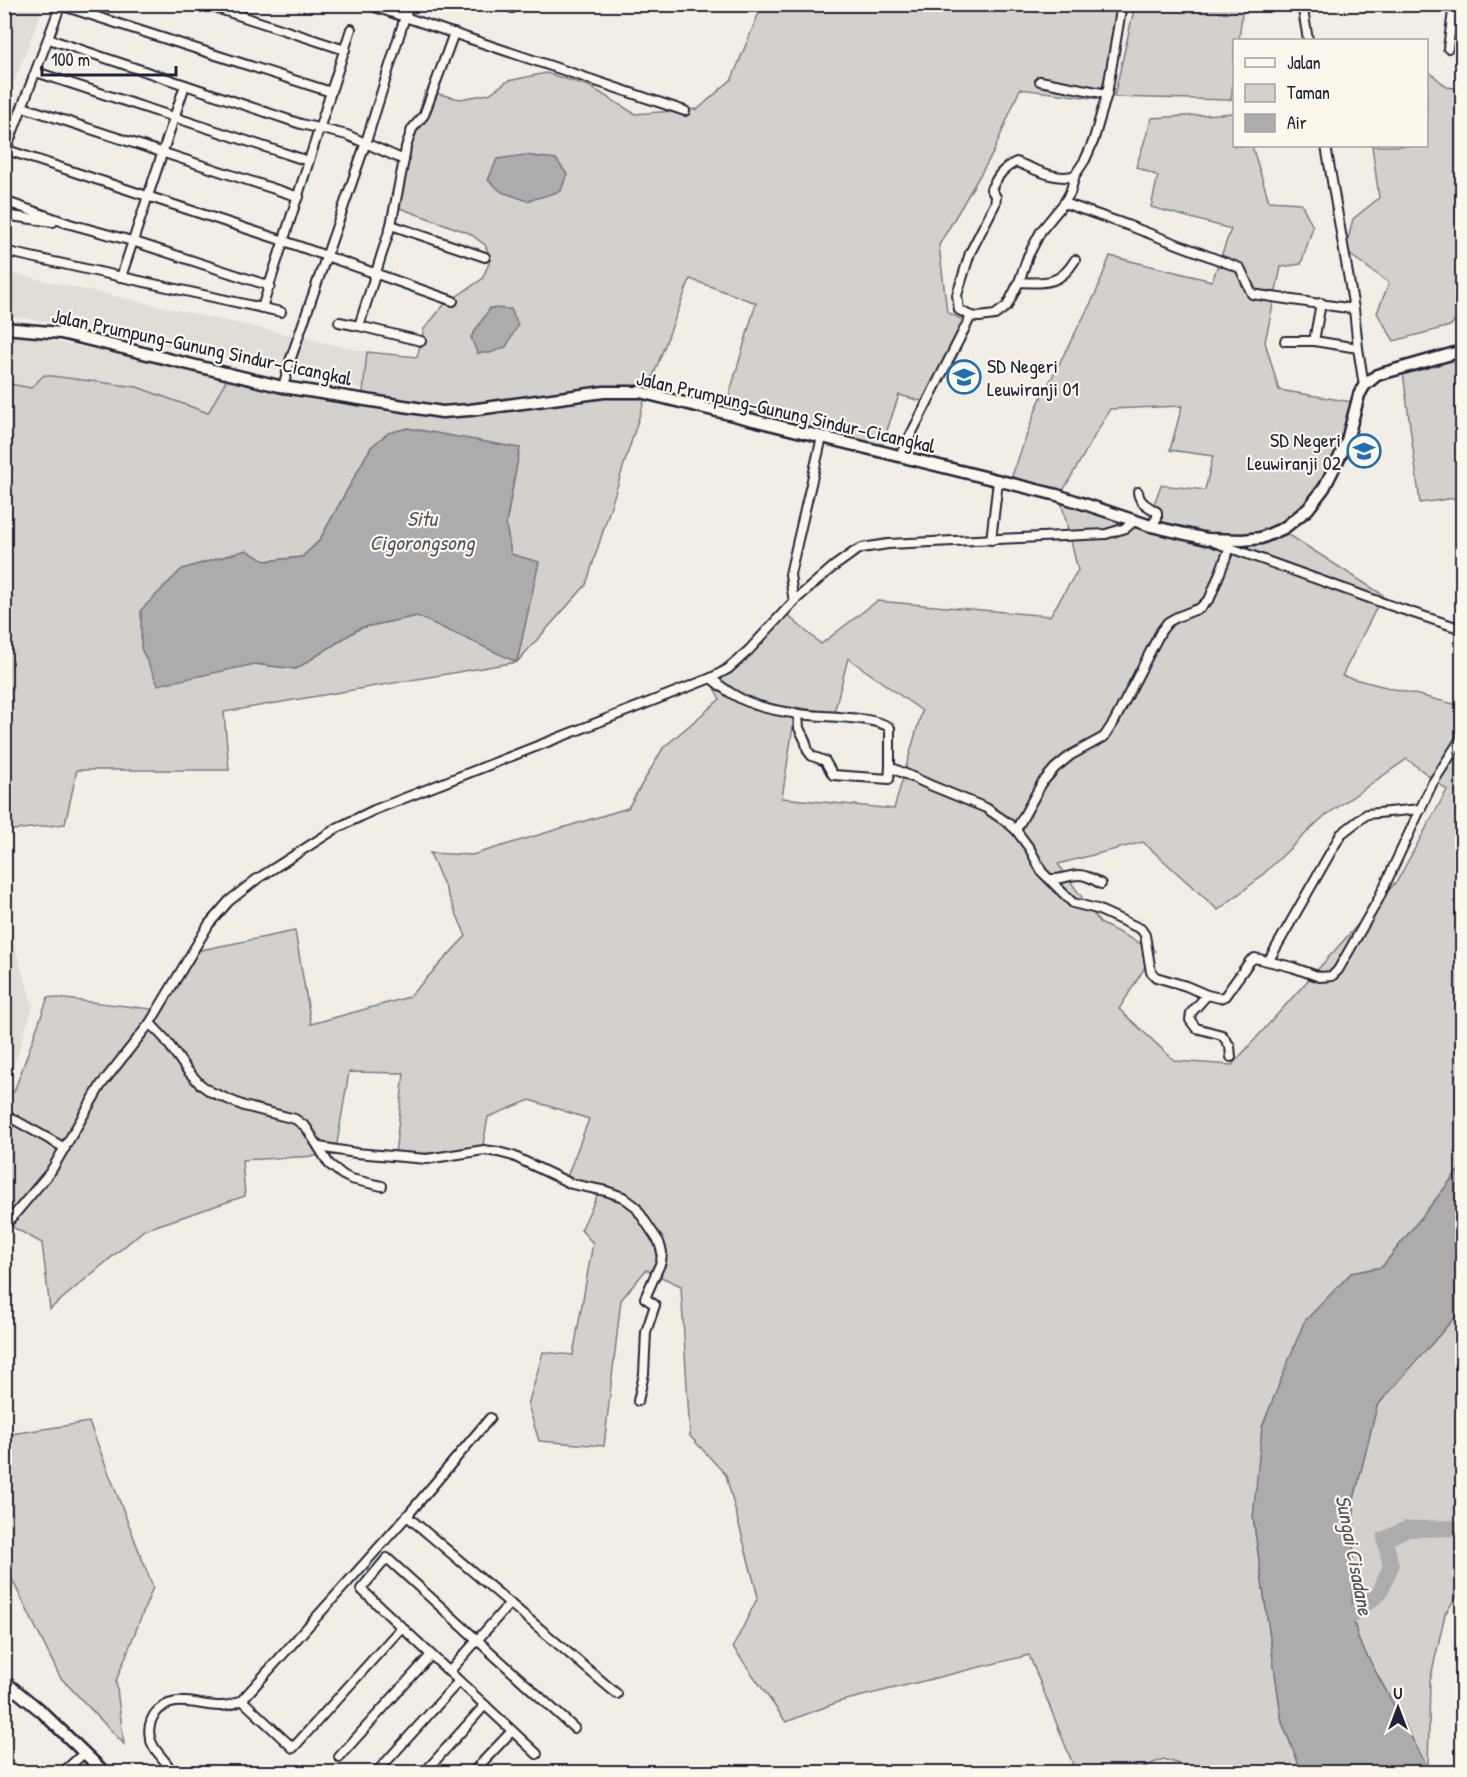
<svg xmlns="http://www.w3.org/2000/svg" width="1467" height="1777" font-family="'Patrick Hand',sans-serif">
  <rect width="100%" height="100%" fill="#f2eee5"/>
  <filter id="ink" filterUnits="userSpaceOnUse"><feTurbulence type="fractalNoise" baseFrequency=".0167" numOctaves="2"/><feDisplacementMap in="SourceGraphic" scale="12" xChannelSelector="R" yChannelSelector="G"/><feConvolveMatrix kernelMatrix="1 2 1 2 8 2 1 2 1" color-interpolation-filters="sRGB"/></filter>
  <g filter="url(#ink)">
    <g fill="#e0dcd6">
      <path d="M5,4L44,5L5,105L4,5Z"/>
      <path d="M5,272L367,352L364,389L74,325L5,316Z"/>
      <path d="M5,335L24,336L229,375L208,413L137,387L44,375L31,388L5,383Z"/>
      <path d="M5,920L7,921L33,1006L7,1086H5Z"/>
    </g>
    <g fill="#d4d1cc" stroke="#7b7a84" stroke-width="1.5" fill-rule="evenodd">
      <path d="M762,5H1123L1099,99L1020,89L993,153L939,245L947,312L967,322L928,403L899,395L880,451L724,413L756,303L690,279L646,395L586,585L517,662L224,712L229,770H77L65,824L5,831L4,383L31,388L44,375L137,387L208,413L229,375L362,403L367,352L417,357L424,329L444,305L482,279L491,259L485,245L469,233L394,206L425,91L460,99L489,94L508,81L546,73L589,86L635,114L698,109L732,79ZM371,447L519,448L506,524L511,555L538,562L517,662L418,616L360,628L296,669L255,664L265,561L302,557L319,541Z"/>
      <path d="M1135,5H1243L1239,40H1234V74L1231,100L1114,97Z"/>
      <path d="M1427,70L1447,87L1462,89V312L1450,326L1394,341L1377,313L1389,283L1345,251L1353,219L1379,198L1372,146H1426Z"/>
      <path d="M1234,113V146H1252L1269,201L1301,203L1313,227L1301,264L1281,267L1265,342L1279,390L1359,403L1333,482L1309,516L1286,533L1383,595L1342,676L1462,706V1166L1382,1267L1351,1273L1253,1517L1282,1722L1302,1772H1207L1163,1759L1133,1772H1076L1029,1655L838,1702L786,1722L733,1647L758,1597L726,1475L690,1436L681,1286L646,1270L621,1300L604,1446L539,1441L528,1405L543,1352L573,1355L593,1243L581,1230L597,1196L565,1182L589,1119L530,1100L488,1117L482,1150L395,1155L404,1073L349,1072L335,1155L242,1160L245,1196L144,1230L50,1309L42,1243L11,1226H5L4,1092H14L48,997L160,1010L196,951L295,931L311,1024L409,997L466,936L430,853L472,855L628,808L663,748L720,699L708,677L786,614L821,644L877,601L1050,616L1078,570L1060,497L1009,484L1038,404L1096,293L1110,256L1212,281L1231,229L1151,207L1158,176L1136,167L1152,118ZM1182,406L1170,450L1213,456L1205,490L1161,485L1145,529L1060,496L1110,409ZM848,658L922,711L894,809L782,798L796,707L834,713ZM1407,759L1447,790L1397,881L1232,1065L1175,1061L1119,1009L1155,951L1100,923L1058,864L1143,842L1218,910L1257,880L1322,818Z"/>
      <path d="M1462,354V497L1420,503L1403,372Z"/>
      <path d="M1462,1309V1588L1445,1614L1430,1681L1428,1768L1359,1641L1352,1615L1354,1499L1377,1406Z"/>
      <path d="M89,1422L153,1587L116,1681L124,1744L60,1677L5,1565V1435Z"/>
    </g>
    <g fill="#aeabad" stroke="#76747f" stroke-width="1.5">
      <path d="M525,155L556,159L567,174L561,191L528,201L502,192L488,180L497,159Z"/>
      <path d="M490,308L511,309L518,325L506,347L490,353H477L471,337Z"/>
      <path d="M408,428L520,448L506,524L511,554L539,562L517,662L417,616L360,628L296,669L255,664L158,685L141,648V610L182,569L246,550L265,561L302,557L319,541L371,447L388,433Z"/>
      <path d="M1462,1166V1309L1377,1406L1354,1499L1352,1615L1359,1641L1428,1768L1433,1772H1302L1282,1722L1253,1517L1262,1427L1304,1322L1351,1273L1382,1267Z"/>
    </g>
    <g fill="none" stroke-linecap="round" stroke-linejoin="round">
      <path stroke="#aeabad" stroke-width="16" d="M1352,1615L1379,1594L1391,1566L1385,1539L1406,1529L1462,1528"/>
      <g stroke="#22223b" stroke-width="12">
        <g id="minor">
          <path d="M204,4L345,50"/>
          <path d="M366,4L685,111"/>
          <path d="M1302,4L1308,40"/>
          <path d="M60,5L331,92"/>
          <path d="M512,8L513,4"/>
          <path d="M49,39L301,124L347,135L404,160L391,225L359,326"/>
          <path d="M1448,48L1454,4"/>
          <path d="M36,72L308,161"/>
          <path d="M1040,81L1107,94"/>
          <path d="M23,107L299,197"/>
          <path d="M1326,146L1354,309L1358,348L1364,386"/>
          <path d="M4,149L284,241L453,301"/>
          <path d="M4,155L61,4"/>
          <path d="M404,160L406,147L412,129L424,115L454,33"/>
          <path d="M1075,175C1057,182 1033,168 1016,162C1002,169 998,176 991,189L996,197L995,204L970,253L957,295L959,310L971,316L979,317L995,315L1007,306L1019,282L1028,256L1041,231L1064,203L1070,193L1075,175L1085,160L1093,142L1107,94L1122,4"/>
          <path d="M4,201L70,224L132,241L270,286"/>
          <path d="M1064,203L1127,225L1240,268L1252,294L1354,309"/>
          <path d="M4,215L53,222"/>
          <path d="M391,225L485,257"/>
          <path d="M4,251L281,312"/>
          <path d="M121,277L185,85"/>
          <path d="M1019,282C1046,283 1060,285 1075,260"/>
          <path d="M262,308L351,29"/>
          <path d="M339,322L359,326L421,341"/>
          <path d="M1285,341H1314L1358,348"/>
          <path d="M1314,341L1321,303"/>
          <path d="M283,387L290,361L366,142L409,4"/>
          <path d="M900,456L971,316"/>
          <path d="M1138,492C1139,503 1148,506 1157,512V518L1151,526"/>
          <path d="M991,540L998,481"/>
          <path d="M1214,542L1386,604L1462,629"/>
          <path d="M794,601L792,590L790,574L822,437"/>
          <path d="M711,678C739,703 762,709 799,714C820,717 876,716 890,728V767L930,785L986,808L1008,823L1016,830L1030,849L1042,872L1073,903L1097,909L1141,929L1145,935L1151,972L1156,977L1186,986L1207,995L1220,998L1225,996L1250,961L1255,958L1292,967L1320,977L1332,976L1338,970L1378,900L1432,784L1462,737"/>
          <path d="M798,714L799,728L805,740L808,751L812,756L825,761L833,775L889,779L890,767"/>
          <path d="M1016,830L1042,783L1055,768L1071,755L1104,737L1114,722L1161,631L1168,622L1177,617L1200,608L1210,598L1230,547"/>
          <path d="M1050,879C1060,880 1069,875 1079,875C1087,875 1095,880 1101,884"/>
          <path d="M1269,960L1341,834L1367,814L1421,809"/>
          <path d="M1207,995L1191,1013L1190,1020L1196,1028L1222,1035L1230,1046L1231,1057"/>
          <path d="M150,1023L165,1039L187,1070L200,1084L211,1092L244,1106L295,1119L306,1127L329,1164L343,1175L351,1179L382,1186"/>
          <path d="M4,1114L65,1148"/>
          <path d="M319,1147L356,1153L427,1159L484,1150L498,1152L513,1156L572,1184L606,1191L623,1197L635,1206L659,1242L662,1252L661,1262L645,1298L655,1305L646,1332L644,1374L638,1401"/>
          <path d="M4,1227L51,1171L101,1085L150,1023L209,924L229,901L257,879L337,828L374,810L711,678L728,669L749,650L794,601L833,567L854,552L862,548L888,544L1106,534L1126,528L1134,521"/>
          <path d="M407,1516L617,1694"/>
          <path d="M449,1672L510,1603"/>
          <path d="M242,1700L293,1748L402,1627"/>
          <path d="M537,1754L361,1589L387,1558L574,1728"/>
          <path d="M339,1757L431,1655"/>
          <path d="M63,1772L83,1754"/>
          <path d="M172,1772C167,1760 152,1751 150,1737C148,1730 150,1721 154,1715C171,1692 197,1706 220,1706C229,1706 235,1704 242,1700L407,1516L490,1418"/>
          <path d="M377,1772L459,1681"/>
          <path d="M425,1772L485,1705"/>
          <path d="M473,1772L512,1731"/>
        </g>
      </g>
      <g stroke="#22223b" stroke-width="15">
        <g id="secondary">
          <path d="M4,328L61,333L283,387L442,412L470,410L604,392H640L1057,495L1151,526L1207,539L1243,540L1261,538L1284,528L1308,509L1324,488L1346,444L1359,395L1364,386L1377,375L1462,351"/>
          <path d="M4,1681L41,1711L104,1772"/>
        </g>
      </g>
      <use href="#minor" stroke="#fbf7ec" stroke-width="8"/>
      <use href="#secondary" stroke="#fbf7ec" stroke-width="10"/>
    </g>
  </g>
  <defs>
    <g id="school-ring" transform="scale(1.725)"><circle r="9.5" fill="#fbf7ec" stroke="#1f6fb2" stroke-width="1.5"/><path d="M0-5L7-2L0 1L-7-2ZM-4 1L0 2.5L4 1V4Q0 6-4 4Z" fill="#1f6fb2"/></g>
  </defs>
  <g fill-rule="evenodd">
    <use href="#school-ring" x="964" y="377"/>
    <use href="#school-ring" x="1364" y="451"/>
  </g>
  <g text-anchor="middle" stroke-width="4.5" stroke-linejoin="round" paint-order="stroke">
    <g font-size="20" fill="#22223b" stroke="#fbf7ec">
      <text transform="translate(202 347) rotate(12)" y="7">Jalan Prumpung–Gunung Sindur–Cicangkal</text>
      <text transform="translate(786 412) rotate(13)" y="7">Jalan Prumpung–Gunung Sindur–Cicangkal</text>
    </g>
    <g font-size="20" fill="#22223b" stroke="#fbf7ec" text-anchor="start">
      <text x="987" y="373">SD Negeri<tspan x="987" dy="23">Leuwiranji 01</tspan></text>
      <text x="1341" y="447" text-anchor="end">SD Negeri<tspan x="1341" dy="23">Leuwiranji 02</tspan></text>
    </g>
    <g font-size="21" font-style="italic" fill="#535263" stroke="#fbf7ec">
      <text x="422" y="526">Situ<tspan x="422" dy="24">Cigorongsong</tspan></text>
      <text transform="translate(1354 1555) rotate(79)" y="7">Sungai Cisadane</text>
    </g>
  </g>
  <rect width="1467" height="1777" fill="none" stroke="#fbf7ec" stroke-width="24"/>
  <rect x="12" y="12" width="1443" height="1753" fill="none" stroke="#22223b" stroke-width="2" filter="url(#ink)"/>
  <rect x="1233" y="39" width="195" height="108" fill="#fbf7ec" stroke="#a4a2a5" stroke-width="1.5"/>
  <rect x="1245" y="58" width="30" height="9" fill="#fbf7ec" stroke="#a4a2a5" stroke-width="1.5"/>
  <text x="1287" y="69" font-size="18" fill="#22223b">Jalan</text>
  <rect x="1245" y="84" width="30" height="18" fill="#d4d1cc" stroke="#a4a2a5" stroke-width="1.5"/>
  <text x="1287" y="99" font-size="18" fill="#22223b">Taman</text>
  <rect x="1245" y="114" width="30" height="18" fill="#aeabad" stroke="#a4a2a5" stroke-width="1.5"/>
  <text x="1287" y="129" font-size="18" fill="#22223b">Air</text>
  <g transform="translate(1398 1708)" stroke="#fbf7ec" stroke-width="4.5" paint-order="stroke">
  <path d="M0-4.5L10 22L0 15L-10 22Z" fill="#22223b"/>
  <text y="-9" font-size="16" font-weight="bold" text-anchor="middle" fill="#22223b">U</text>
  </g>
  <path d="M42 66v9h134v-9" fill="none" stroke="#22223b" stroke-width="3"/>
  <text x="51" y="66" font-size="18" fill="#22223b" stroke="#fbf7ec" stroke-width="4.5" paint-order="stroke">100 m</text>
</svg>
